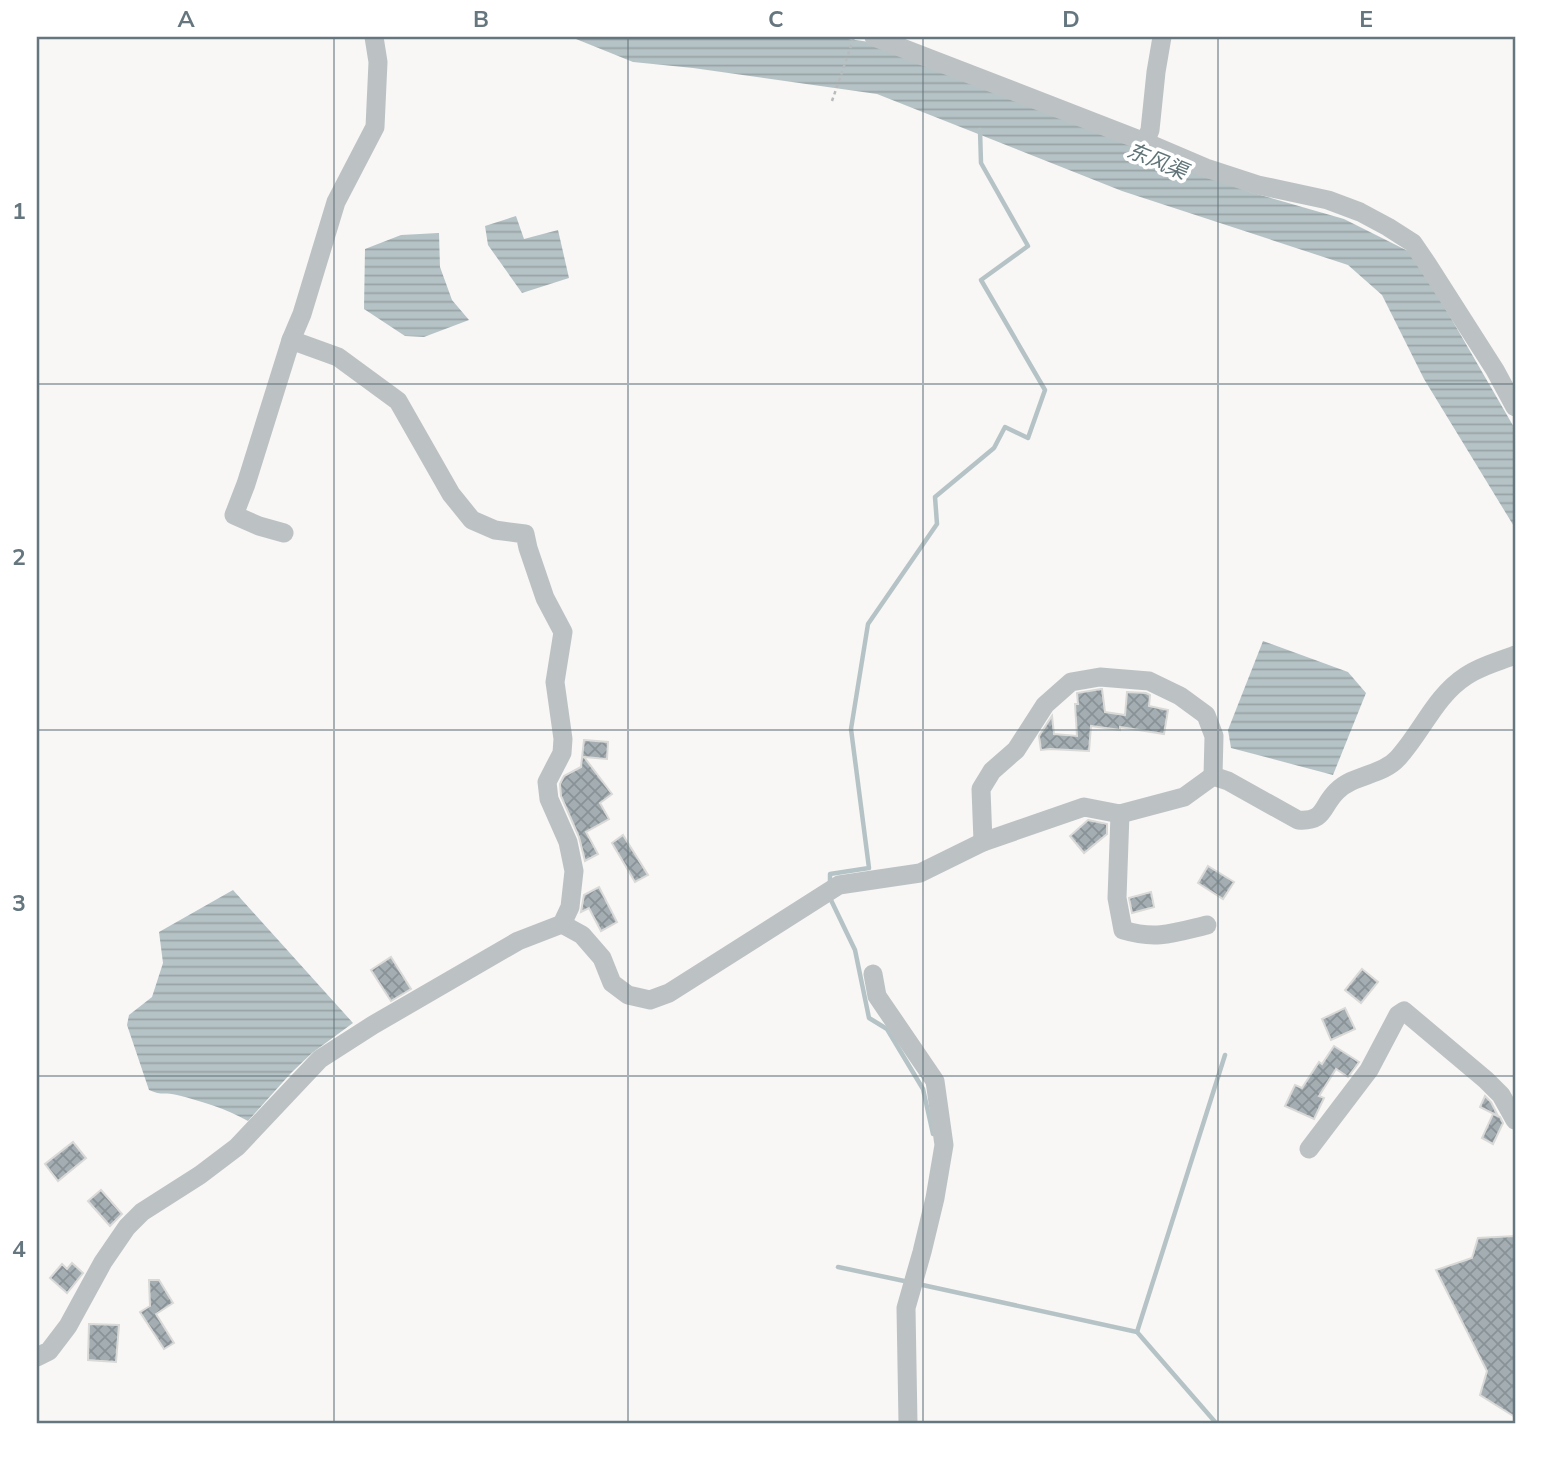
<svg xmlns="http://www.w3.org/2000/svg" width="1552" height="1460" font-family="Mulish,'Noto Sans SC',sans-serif">
  <defs>
    <pattern id="water-rules" width="6" height="5" patternUnits="userSpaceOnUse" patternTransform="scale(1.75)"><rect width="6" height="5" fill="#b6c3c6"/><path d="M0 2.5h6" fill="none" stroke="#98a3a6"/></pattern>
    <pattern id="building-cross-hatch" width="8" height="8" patternUnits="userSpaceOnUse" patternTransform="scale(1.75)"><rect width="8" height="8" fill="#a4aeb2"/><path d="M0 0l8 8M0 8l8-8" fill="none" stroke="#899296"/></pattern>
  </defs>
  <rect width="100%" height="100%" fill="#f8f7f5"/>
  <g fill="url(#water-rules)">
    <path d="M571,37H834L877,43L1250,192L1344,219L1414,254L1515,429V528L1424,379L1382,295L1348,265L1122,191L877,94L693,68L633,62Z"/>
    <path d="M516,216L524,239L558,230L569,278L522,293L488,245L485,226Z"/>
    <path d="M439,233L440,267L452,300L469,320L424,337L405,336L364,309L365,249L401,235Z"/>
    <path d="M1263,641L1348,672L1366,693L1333,775L1231,748L1228,730Z"/>
    <path d="M233,890L353,1023L312,1053L291,1073L248,1121C227,1109 201,1101 177,1095C166,1092 162,1096 149,1090L127,1025L129,1015L152,997L163,963L159,932Z"/>
  </g>
  <g fill="none" stroke-linecap="round" stroke-linejoin="round">
    <g stroke="#b6c3c6" stroke-width="4.5">
      <path d="M830,883V874L869,868L851,729L868,624L937,524L935,497L994,448L1005,427L1028,438L1045,390L981,280L1028,246L981,163L980,130"/>
      <path d="M830,898L855,950L869,1018L887,1029L923,1089L933,1134"/>
      <path d="M838,1267L909,1282"/>
      <path d="M918,1284L1137,1332L1216,1423"/>
      <path d="M1137,1332L1225,1055"/>
    </g>
  </g>
  <g fill="url(#building-cross-hatch)" stroke="#d9d9d7" stroke-width="2">
    <path d="M1101,689H1102L1105,712L1125,715L1127,692L1146,693L1150,695L1149,706L1168,710L1164,734L1120,727V730L1091,726L1089,751L1050,749L1041,750L1039,736L1052,716L1054,734L1077,736L1075,704H1078L1077,693Z"/>
    <path d="M584,740L608,742L607,759L584,757L612,794L600,803L609,819L586,832L598,854L585,861L579,837L561,796L560,784L564,776L581,767Z"/>
    <path d="M1088,820L1107,824V834L1084,853L1070,836Z"/>
    <path d="M623,835L648,875L635,882L612,843Z"/>
    <path d="M1208,866L1234,882L1223,899L1198,883Z"/>
    <path d="M599,887L617,922L601,931L589,908L581,912L584,895Z"/>
    <path d="M1151,892L1154,907L1132,913L1129,898Z"/>
    <path d="M391,957L411,989L391,1001L371,970Z"/>
    <path d="M1362,969L1378,982L1361,1003L1345,990Z"/>
    <path d="M1345,1008L1355,1029L1331,1040L1322,1019Z"/>
    <path d="M1334,1046L1359,1062L1348,1077L1336,1069L1319,1096L1324,1098L1314,1119L1285,1106L1295,1085L1302,1088L1319,1062L1322,1064Z"/>
    <path d="M1485,1096L1491,1102L1498,1116L1480,1107Z"/>
    <path d="M1493,1114L1500,1117L1503,1123L1493,1144L1482,1138Z"/>
    <path d="M73,1142L86,1158L58,1181L45,1164Z"/>
    <path d="M101,1190L122,1214L110,1226L88,1201Z"/>
    <path d="M1515,1236V1417L1480,1395L1487,1371L1436,1270L1472,1258L1478,1238Z"/>
    <path d="M72,1263L83,1273L67,1293L50,1278L62,1264L67,1269Z"/>
    <path d="M149,1280H159L173,1303L156,1314L174,1343L164,1349L140,1312L150,1306Z"/>
    <path d="M89,1324L119,1325L116,1362L88,1360Z"/>
  </g>
  <g fill="none" stroke-linecap="round" stroke-linejoin="round">
    <path stroke="#b7bbbd" stroke-width="2.5" stroke-dasharray="3.5 3.5" stroke-linecap="butt" d="M832,101L854,37"/>
    <g stroke="#bcc2c4" stroke-width="19">
      <path d="M874,37L1145,142L1206,168L1258,185L1328,200L1360,212L1388,227L1413,243L1428,265L1495,370L1515,407"/>
      <path d="M1145,142L1150,130L1156,72L1162,37"/>
      <path d="M284,533L259,526L234,515L246,484L291,340"/>
      <path d="M1120,814L1117,898L1123,930C1156,940 1174,933 1207,925"/>
      <path d="M983,842L981,789L992,771L1016,750L1045,705L1071,682L1100,677L1149,681L1180,696L1206,715L1214,736L1213,776"/>
      <path d="M562,924L582,935L602,958L612,983L628,995L650,1000L669,993L839,885L920,873L983,842L1084,807L1120,814L1184,797L1213,776L1228,781L1298,820C1326,822 1321,806 1337,791C1354,774 1382,776 1398,758C1422,732 1435,696 1466,676C1480,666 1500,661 1515,655"/>
      <path d="M873,974L877,996L935,1081L944,1145L935,1198L922,1252L906,1308L908,1423"/>
      <path d="M1309,1149L1369,1070L1398,1015L1404,1011L1486,1080L1501,1095L1515,1120"/>
      <path d="M37,1357L49,1351L68,1326L103,1262L127,1227L142,1212L200,1175L237,1147L320,1059L373,1025L518,941L562,924L570,907L574,871L568,842L549,799L547,782L562,753L563,739L555,682L563,632L545,598L528,548L525,534L495,530L472,520L451,494L398,401L338,357L291,340L302,314L336,202L375,127L378,62L374,37"/>
    </g>
  </g>
  <path fill="none" stroke="#65767e" stroke-width="2" stroke-opacity="0.55" d="M334,37V1423M628,37V1423M923,37V1423M1218,37V1423M37,384H1515M37,730H1515M37,1076H1515"/>
  <g text-anchor="middle" stroke-width="7" stroke-linejoin="round" paint-order="stroke">
    <g font-size="21" font-style="italic" fill="#607478" stroke="#fff">
      <text transform="translate(1157 161) rotate(22)" y="7">东风渠</text>
    </g>
  </g>
  <rect width="1552" height="1460" fill="none" stroke="#ffffff" stroke-width="77"/>
  <rect x="38" y="38" width="1476" height="1384" fill="none" stroke="#65767e" stroke-width="2.5"/>
  <g font-size="23" text-anchor="middle" font-weight="bold" fill="#65767e">
    <text x="186" y="27">A</text>
    <text x="481" y="27">B</text>
    <text x="776" y="27">C</text>
    <text x="1071" y="27">D</text>
    <text x="1366" y="27">E</text>
    <text x="19" y="219">1</text>
    <text x="19" y="565">2</text>
    <text x="19" y="911">3</text>
    <text x="19" y="1257">4</text>
  </g>
</svg>
